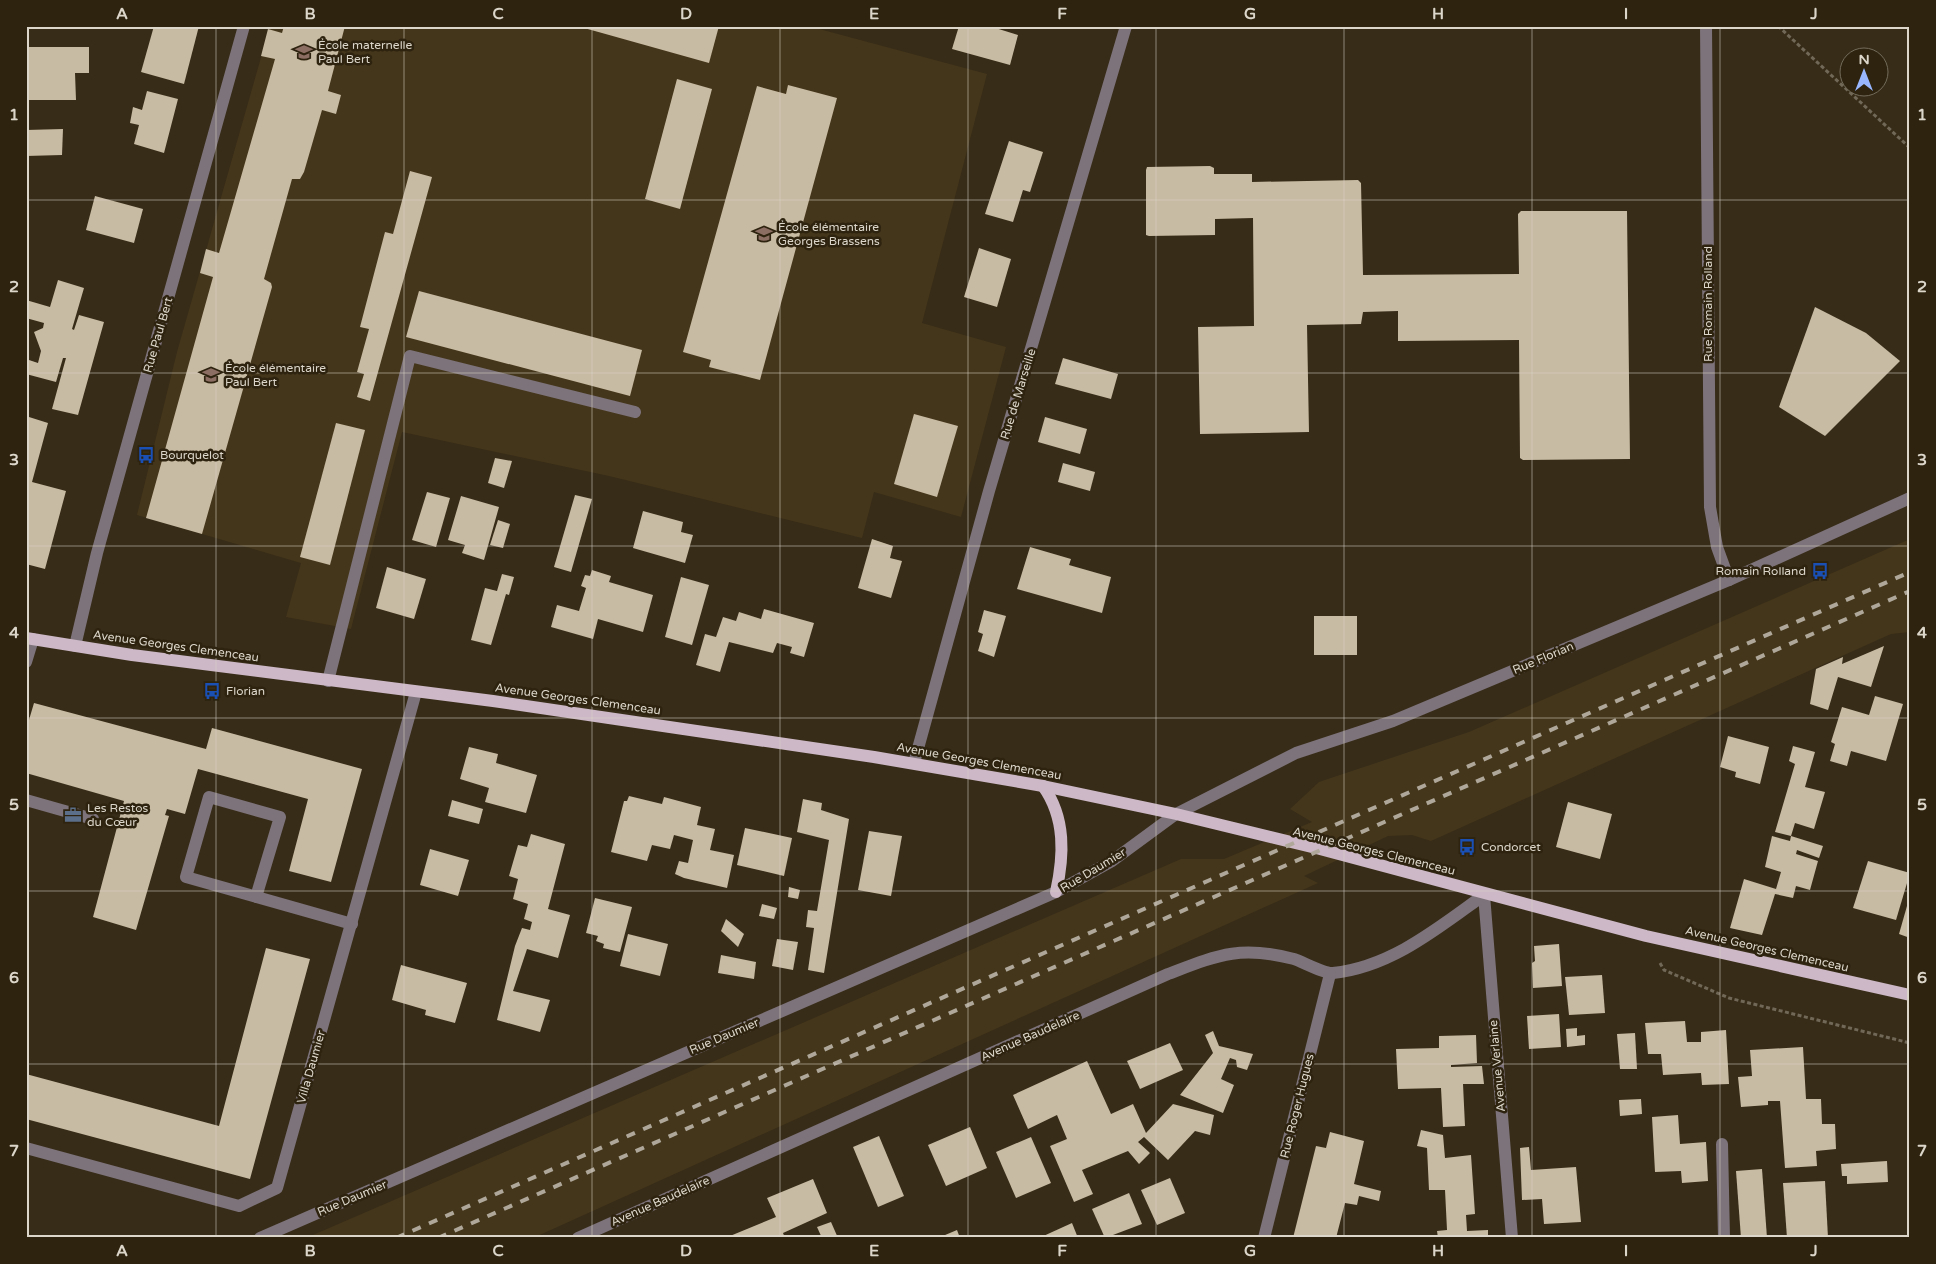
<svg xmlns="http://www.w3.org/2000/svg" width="1936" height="1264" font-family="'Varela Round',sans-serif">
  <rect width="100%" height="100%" fill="#372c18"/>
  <g fill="#44361b">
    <path d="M270,26H808L987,74L922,323L1006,347L961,517L874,492L862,538L609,476L402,432L351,629L286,617L301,563L137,515L177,352Z"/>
    <path d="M1910,539V632L1891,634L1431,841L1412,835L1388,836L1304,876L1318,883L533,1238H306L1181,859H1224L1312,822L1290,809L1319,782L1469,732Z"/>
  </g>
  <g fill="#c8bba3">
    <path d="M154,26H199L184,84L141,72Z"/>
    <path d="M284,26H345L328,91L341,95L336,114L322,110L304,172L300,179H292L264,279L271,283L272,287L202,534L146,518L213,277L200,273L206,249L219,253L275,59L261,56L268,29L282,33Z"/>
    <path d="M577,26H719L709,63Z"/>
    <path d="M959,26H989L1018,35L1010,65L952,49Z"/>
    <path d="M26,47H89V73H75L76,100H26Z"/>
    <path d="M677,79L712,89L680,209L645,199Z"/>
    <path d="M788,85L837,98L760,380L709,367L711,360L683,352L757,86L786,94Z"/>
    <path d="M147,91L178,99L164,153L134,144L139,125L130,123L133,107L142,110Z"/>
    <path d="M63,129L62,155L26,156V130Z"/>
    <path d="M1009,141L1043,152L1030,192L1023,190L1013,222L985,214Z"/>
    <path d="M1210,166L1214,168V174H1252V182L1358,180L1361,183L1363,275L1519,274L1518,214L1521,211H1627L1630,459L1523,460L1520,458L1519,340L1398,341V311L1363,312L1361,324L1307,325L1309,432L1200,434L1198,327L1254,326L1253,218L1215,219V235L1149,236L1146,235V170L1147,167Z"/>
    <path d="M410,171L432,177L370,401L357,397L364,374L357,372L369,329L360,327L385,232L393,234Z"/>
    <path d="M95,196L143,209L134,243L86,230Z"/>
    <path d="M979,248L1011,259L997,307L964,297Z"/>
    <path d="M58,280L84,288L72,329L74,330L79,315L104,322L78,415L52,409L66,358H63L56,382L26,374L29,360L38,363L41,351L34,332L43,328L44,323L26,318V300L50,307Z"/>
    <path d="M419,291L642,350L630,396L406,337Z"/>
    <path d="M1815,307L1866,333L1900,361L1825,436L1779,407Z"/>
    <path d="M1063,358L1118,374L1111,399L1055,384Z"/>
    <path d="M914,414L958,426L937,497L894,484Z"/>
    <path d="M29,417L48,423L32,482L66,491L45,569L26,564V426Z"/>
    <path d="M1045,417L1087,429L1080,454L1038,442Z"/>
    <path d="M336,423L365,430L330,565L300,557Z"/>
    <path d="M495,458L512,461L504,488L488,483Z"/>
    <path d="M1063,463L1095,472L1090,491L1058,482Z"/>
    <path d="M427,492L450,498L436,547L412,540Z"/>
    <path d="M575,495L592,499L571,572L554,567Z"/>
    <path d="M461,496L499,507L484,560L462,553L465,545L448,540Z"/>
    <path d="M643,511L683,522L681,532L693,535L685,563L633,548Z"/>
    <path d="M498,520L510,524L503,548L490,545Z"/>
    <path d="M872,539L893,546L890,558L902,561L891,598L858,588Z"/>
    <path d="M1030,547L1071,559L1069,565L1111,577L1102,613L1017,589Z"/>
    <path d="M387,567L426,579L414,619L376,608Z"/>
    <path d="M592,570L611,576L609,582L653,595L643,632L598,619L593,639L551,627L557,605L579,611L586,588L581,586L585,575L590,576Z"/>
    <path d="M502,574L514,577L509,595L506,594L491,645L471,640L485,588L497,591Z"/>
    <path d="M681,577L709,585L692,645L665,637Z"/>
    <path d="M764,609L814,623L804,657L790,653L792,647L777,643L773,653L729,642L720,672L696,665L705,634L716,637L723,617L736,621L739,612L761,619Z"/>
    <path d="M984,610L1006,616L994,657L978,651L983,634L978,632Z"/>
    <rect x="1314" y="616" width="43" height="39"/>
    <path d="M1884,646L1871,687L1838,677L1828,710L1810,704L1816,669L1843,657L1842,664Z"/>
    <path d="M1875,696L1903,704L1886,761L1851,751L1847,766L1830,761L1835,744L1831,742L1842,707L1869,715Z"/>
    <path d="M34,703L206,749L212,728L362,769L331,882L289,871L308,799L198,769L185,814L167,809L165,815L169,816L136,930L93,917L124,801L26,773V730Z"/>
    <path d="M1728,736L1769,747L1760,784L1735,777L1736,772L1720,767Z"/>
    <path d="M1793,746L1815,752L1805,787L1825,792L1814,829L1795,823L1791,836L1775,832L1795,764L1789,761Z"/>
    <path d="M469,747L498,754L496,763L537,775L526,813L485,802L489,788L460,779Z"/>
    <path d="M629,796L662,804L664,797L701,807L697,825L715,829L710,850L734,855L727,888L684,878L675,874L679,861L688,863L693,840L674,835L670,849L652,845L647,861L611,852L624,801H627Z"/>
    <path d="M803,799L822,803L821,810L849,819L824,973L808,970L814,928L806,927L808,910L817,911L829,840L797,832Z"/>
    <path d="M452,800L483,809L479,824L448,816Z"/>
    <path d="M1568,802L1612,814L1600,859L1556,847Z"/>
    <path d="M745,828L792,838L784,876L737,865Z"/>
    <path d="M869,831L902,836L891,896L858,890Z"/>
    <path d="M531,834L565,844L548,909L570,915L558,958L527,949L513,991L550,1000L540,1032L497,1020L515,946L522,928L530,930L532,922L524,919L528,904L513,899L518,879L509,876L518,845L527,847Z"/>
    <path d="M1772,836L1790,841L1791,836L1823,846L1819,858L1797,850L1796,854L1818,861L1810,890L1796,886L1793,898L1775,894L1762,935L1730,928L1744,879L1776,889L1781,872L1765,867Z"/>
    <path d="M430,849L469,860L458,896L420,885Z"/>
    <path d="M1868,861L1910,873L1896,920L1853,908Z"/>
    <path d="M789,887L800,890L798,899L788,897Z"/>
    <path d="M595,898L632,907L620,952L603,948L604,944L596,941L598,936L586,933Z"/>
    <path d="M1909,899H1910V938L1899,934Z"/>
    <path d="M762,904L777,908L774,919L759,916Z"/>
    <path d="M726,919L744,934L738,947L721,931Z"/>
    <path d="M628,934L668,944L660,976L620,966Z"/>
    <path d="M777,939L798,942L793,970L772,966Z"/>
    <path d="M1559,944L1562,986L1533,988L1532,963L1535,961L1534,946Z"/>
    <path d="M266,948L310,959L250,1179L26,1119V1074L219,1126Z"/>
    <path d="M721,955L756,962L754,979L718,973Z"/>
    <path d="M401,965L467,983L455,1023L425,1015L426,1010L392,1000Z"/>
    <path d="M1602,975L1605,1013L1569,1015L1565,977Z"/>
    <path d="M1559,1014L1561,1047L1529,1049L1527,1016Z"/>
    <path d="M1685,1021L1687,1042H1701V1032L1726,1030L1729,1084L1702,1085L1701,1073L1663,1075L1661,1054H1648L1645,1023Z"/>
    <path d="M1577,1028V1036L1585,1035V1045L1567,1047L1566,1029Z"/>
    <path d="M1213,1031L1219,1046L1253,1054L1247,1070L1237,1067L1236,1060L1230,1058L1221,1079L1234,1085L1223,1113L1180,1095L1213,1053L1205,1035Z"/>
    <path d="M1635,1033L1637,1069H1620L1617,1034Z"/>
    <path d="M1476,1035L1477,1063L1451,1065V1067L1482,1066L1484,1084H1463L1465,1126L1443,1127L1441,1088L1398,1089L1396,1049L1439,1048V1036Z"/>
    <path d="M1170,1043L1183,1070L1140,1089L1127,1061Z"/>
    <path d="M1803,1047L1806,1099H1821L1822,1124H1835L1836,1149L1816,1151L1817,1166L1785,1168L1780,1101H1768V1105L1741,1107L1738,1077L1752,1076L1750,1050Z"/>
    <path d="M1087,1061L1111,1114L1133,1104L1146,1133L1173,1104L1214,1115L1210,1135L1195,1131L1168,1160L1144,1137L1138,1142L1150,1153L1139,1164L1128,1151L1082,1170L1093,1194L1074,1202L1050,1146L1067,1139L1057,1115L1028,1129L1013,1095Z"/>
    <path d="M1641,1099L1642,1114L1620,1116L1619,1100Z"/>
    <path d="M1678,1115L1680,1144L1706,1142L1708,1181L1682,1183L1681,1171L1655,1172L1652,1117Z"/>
    <path d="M970,1127L987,1168L946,1186L928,1145Z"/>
    <path d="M1421,1130L1443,1135L1445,1158L1471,1155L1475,1214L1466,1215L1467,1231L1488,1230V1238H1438L1437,1231L1447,1230L1445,1190H1429L1427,1148L1417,1146Z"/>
    <path d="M1330,1132L1364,1141L1354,1184L1381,1191L1379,1201L1359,1196L1357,1205L1345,1203L1336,1238H1293L1316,1146L1326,1148Z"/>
    <path d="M879,1136L904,1196L878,1207L853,1147Z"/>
    <path d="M1031,1137L1051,1183L1016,1198L996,1152Z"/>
    <path d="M1529,1147L1531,1170L1576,1167L1581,1222L1544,1224L1542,1199L1522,1200L1520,1148Z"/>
    <path d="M1887,1161L1888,1182L1847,1184V1176H1842L1841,1164Z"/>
    <path d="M1762,1169L1767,1238H1741L1736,1171Z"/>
    <path d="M1170,1178L1185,1213L1157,1225L1141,1190Z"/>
    <path d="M813,1179L827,1213L783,1233L785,1238H731L730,1236L776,1217L767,1198Z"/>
    <path d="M1825,1181L1828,1238H1787L1783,1183Z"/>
    <path d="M1129,1193L1142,1224L1105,1238L1092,1209Z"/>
    <path d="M831,1222L838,1238H822L817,1227Z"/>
    <path d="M1072,1223L1078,1238H1039Z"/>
    <path d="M957,1230L960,1238H938Z"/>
  </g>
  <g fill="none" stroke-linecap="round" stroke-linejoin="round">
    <g stroke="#716857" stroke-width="3" stroke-dasharray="4 2.5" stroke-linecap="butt">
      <path d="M1778,26L1910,148"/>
      <path d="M1660,963L1664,970L1729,998L1910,1043"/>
    </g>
    <g stroke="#7d737a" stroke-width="12">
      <path d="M1706,26L1710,507L1717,547L1729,580"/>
      <path d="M75,646L97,553L244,26"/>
      <path d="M26,662L33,639"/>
      <path d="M328,681L410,356L635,412"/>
      <path d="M914,763L989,491L1126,26"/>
      <path d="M26,800L93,819"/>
      <path d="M1484,895L1512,1238"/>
      <path d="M256,897L280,817L209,797L186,877L352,924"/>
      <path d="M1722,1144L1724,1238"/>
      <path d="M26,1148L239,1206L277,1188L416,692"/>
      <path d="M260,1238L1056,892L1112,861L1176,814L1296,753L1393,721L1729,580L1910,498"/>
      <path d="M578,1238L1168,974C1218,955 1240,945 1294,959C1303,962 1325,974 1333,973C1391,967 1438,928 1484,895"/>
      <path d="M1264,1238L1330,974"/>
    </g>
    <g stroke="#ccb8c6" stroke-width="12">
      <path d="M26,638L132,655L493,701L874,757L1043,786L1176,814L1320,849L1646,936L1910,995"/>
      <path d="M1043,786C1066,818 1064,856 1056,892"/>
    </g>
    <g stroke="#afa89a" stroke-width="4" stroke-dasharray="9 9" stroke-linecap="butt">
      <path d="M396,1238L1910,572"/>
      <path d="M438,1238L1910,591"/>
    </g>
  </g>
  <path fill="none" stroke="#dcd6ca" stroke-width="1" stroke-opacity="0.55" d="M216,26V1238M404,26V1238M592,26V1238M780,26V1238M968,26V1238M1156,26V1238M1344,26V1238M1532,26V1238M1720,26V1238M26,200H1910M26,373H1910M26,546H1910M26,718H1910M26,891H1910M26,1064H1910"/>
  <defs>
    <g id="school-bare" transform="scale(1.35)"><path d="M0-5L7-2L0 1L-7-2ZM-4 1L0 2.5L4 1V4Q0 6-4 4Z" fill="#8d6e63" stroke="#2d230f" stroke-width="2.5" paint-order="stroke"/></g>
    <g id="bus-bare" transform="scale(1.35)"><path d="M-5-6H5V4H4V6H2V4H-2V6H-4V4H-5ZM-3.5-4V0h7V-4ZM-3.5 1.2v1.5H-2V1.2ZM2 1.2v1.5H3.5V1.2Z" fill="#1a4fb4" stroke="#2d230f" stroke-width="2.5" paint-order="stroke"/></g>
    <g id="office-bare" transform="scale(1.35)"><path d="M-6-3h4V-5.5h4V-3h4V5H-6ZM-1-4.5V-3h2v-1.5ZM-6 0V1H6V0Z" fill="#5c6f8a" stroke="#2d230f" stroke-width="2.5" paint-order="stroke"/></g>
  </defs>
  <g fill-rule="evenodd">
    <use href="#school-bare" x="304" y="52"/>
    <use href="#school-bare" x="764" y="234"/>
    <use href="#school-bare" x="211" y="375"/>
    <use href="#bus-bare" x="146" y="455"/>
    <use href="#bus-bare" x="1820" y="571"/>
    <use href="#bus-bare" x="212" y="691"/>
    <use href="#office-bare" x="73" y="815"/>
    <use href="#bus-bare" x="1467" y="847"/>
  </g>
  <g text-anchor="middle" stroke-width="5" stroke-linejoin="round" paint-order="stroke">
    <g font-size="12" fill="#dcd6ca" stroke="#2d230f" text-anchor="start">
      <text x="318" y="49">École maternelle<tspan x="318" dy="14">Paul Bert</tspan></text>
      <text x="778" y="231">École élémentaire<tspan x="778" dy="14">Georges Brassens</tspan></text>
      <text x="225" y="372">École élémentaire<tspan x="225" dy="14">Paul Bert</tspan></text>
      <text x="160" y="459">Bourquelot</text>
      <text x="1806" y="575" text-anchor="end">Romain Rolland</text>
      <text x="226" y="695">Florian</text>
      <text x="87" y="812">Les Restos<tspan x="87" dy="14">du Cœur</tspan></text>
      <text x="1481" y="851">Condorcet</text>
    </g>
    <g font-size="12" fill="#dcd6ca" stroke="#2d230f">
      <text transform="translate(1708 304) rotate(-90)" y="4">Rue Romain Rolland</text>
      <text transform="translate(158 335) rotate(-74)" y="4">Rue Paul Bert</text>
      <text transform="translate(1018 394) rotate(-73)" y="4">Rue de Marseille</text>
      <text transform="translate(176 646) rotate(8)" y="4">Avenue Georges Clemenceau</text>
      <text transform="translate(1543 658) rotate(-23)" y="4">Rue Florian</text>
      <text transform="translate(578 699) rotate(8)" y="4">Avenue Georges Clemenceau</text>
      <text transform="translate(979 761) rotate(10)" y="4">Avenue Georges Clemenceau</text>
      <text transform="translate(1374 851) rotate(14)" y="4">Avenue Georges Clemenceau</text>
      <text transform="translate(1093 870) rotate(-31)" y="4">Rue Daumier</text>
      <text transform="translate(1767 949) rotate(13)" y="4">Avenue Georges Clemenceau</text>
      <text transform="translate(724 1036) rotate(-23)" y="4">Rue Daumier</text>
      <text transform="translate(1030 1036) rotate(-24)" y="4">Avenue Baudelaire</text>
      <text transform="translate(1497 1066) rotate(-95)" y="4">Avenue Verlaine</text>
      <text transform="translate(311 1067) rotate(-74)" y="4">Villa Daumier</text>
      <text transform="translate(1297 1106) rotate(-76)" y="4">Rue Roger Hugues</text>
      <text transform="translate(352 1198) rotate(-23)" y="4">Rue Daumier</text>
      <text transform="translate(660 1201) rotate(-24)" y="4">Avenue Baudelaire</text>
    </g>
  </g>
  <rect width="1936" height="1264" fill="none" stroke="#2d230f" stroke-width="55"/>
  <g transform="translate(1864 72)"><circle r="24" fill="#2d230f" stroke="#736b5a"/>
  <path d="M0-4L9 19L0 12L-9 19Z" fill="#98b6fd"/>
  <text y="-8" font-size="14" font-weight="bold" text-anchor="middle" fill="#dcd6ca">N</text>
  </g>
  <rect x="28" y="28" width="1880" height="1208" fill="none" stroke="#dcd6ca" stroke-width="2"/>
  <g font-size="16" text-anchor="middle" font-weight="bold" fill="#dcd6ca">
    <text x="122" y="19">A</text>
    <text x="310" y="19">B</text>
    <text x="498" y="19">C</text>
    <text x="686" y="19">D</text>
    <text x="874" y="19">E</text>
    <text x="1062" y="19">F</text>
    <text x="1250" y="19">G</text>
    <text x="1438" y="19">H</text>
    <text x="1626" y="19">I</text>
    <text x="1814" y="19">J</text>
    <text x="14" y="120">1</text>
    <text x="1922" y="120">1</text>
    <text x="14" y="292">2</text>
    <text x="1922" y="292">2</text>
    <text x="14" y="465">3</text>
    <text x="1922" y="465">3</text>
    <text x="14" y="638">4</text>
    <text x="1922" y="638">4</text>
    <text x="14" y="810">5</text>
    <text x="1922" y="810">5</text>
    <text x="14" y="983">6</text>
    <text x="1922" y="983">6</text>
    <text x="14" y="1156">7</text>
    <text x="1922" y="1156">7</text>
    <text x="122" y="1256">A</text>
    <text x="310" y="1256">B</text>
    <text x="498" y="1256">C</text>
    <text x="686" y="1256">D</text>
    <text x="874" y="1256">E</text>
    <text x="1062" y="1256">F</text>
    <text x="1250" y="1256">G</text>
    <text x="1438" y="1256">H</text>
    <text x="1626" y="1256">I</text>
    <text x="1814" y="1256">J</text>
  </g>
</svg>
